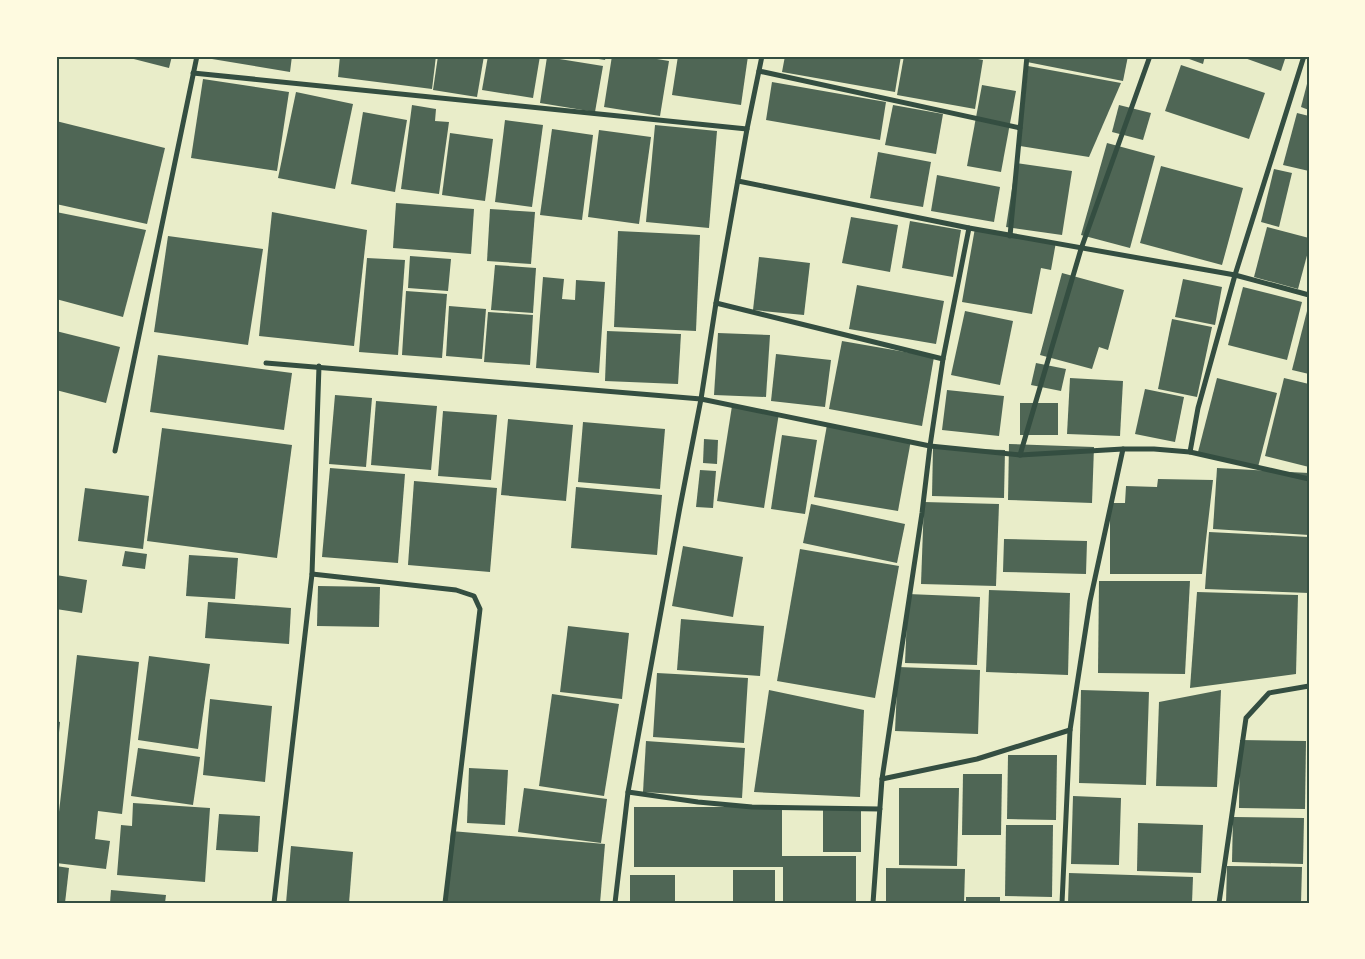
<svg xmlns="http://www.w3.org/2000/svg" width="1365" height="959" font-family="Helvetica,sans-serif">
  <rect width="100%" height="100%" fill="#e9edc9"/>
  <g fill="#4f6655">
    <path d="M122,56H172L169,68Z"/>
    <path d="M207,56H292L290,72L206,58Z"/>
    <path d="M340,56H436L432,89L338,77Z"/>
    <path d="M438,56H484L477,97L433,90Z"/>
    <path d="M488,56H540L533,98L482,90Z"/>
    <path d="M586,56H606L605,60L586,57Z"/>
    <path d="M612,56H639L669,61L660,116L604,107Z"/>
    <path d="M678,56H748L741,105L672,95Z"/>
    <path d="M785,56H901L895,92L782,72Z"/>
    <path d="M904,56H963L983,60L975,109L897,95Z"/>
    <path d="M1029,56H1128L1123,81L1027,62Z"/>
    <path d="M1181,56H1205L1203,64Z"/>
    <path d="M1239,56H1286L1281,71Z"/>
    <path d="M547,57L603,66L595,112L540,103Z"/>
    <path d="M1181,65L1265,93L1249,139L1165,111Z"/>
    <path d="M1028,66L1121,83L1089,157L1020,146Z"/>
    <path d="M203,79L289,92L277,171L191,158Z"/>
    <path d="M1308,80H1309V110L1301,107Z"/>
    <path d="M772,82L886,102L880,140L766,120Z"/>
    <path d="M982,85L1016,91L1001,172L967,166Z"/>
    <path d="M296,92L353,104L335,189L278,178Z"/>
    <path d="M412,105L436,109L435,121L449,122L439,194L401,189Z"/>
    <path d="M893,105L943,114L936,154L885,145Z"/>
    <path d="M1119,105L1151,113L1143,140L1112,132Z"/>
    <path d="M363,112L407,120L395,192L351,184Z"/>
    <path d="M1297,113L1309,116V171L1283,165Z"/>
    <path d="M505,120L543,125L532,207L495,202Z"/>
    <path d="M56,121L165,148L147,224L56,204Z"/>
    <path d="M655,125L717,131L709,228L646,222Z"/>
    <path d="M552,129L593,135L582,220L540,215Z"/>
    <path d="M599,130L651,137L639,224L588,217Z"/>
    <path d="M450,133L493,139L485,201L442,195Z"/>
    <path d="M1107,143L1155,156L1130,248L1081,235Z"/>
    <path d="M878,152L931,162L923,207L870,198Z"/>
    <path d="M1016,163L1072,171L1062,235L1006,227Z"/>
    <path d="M1161,166L1243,188L1222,265L1140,243Z"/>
    <path d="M1274,169L1292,173L1279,227L1261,222Z"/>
    <path d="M937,175L1000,187L994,222L931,211Z"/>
    <path d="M396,203L474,209L471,254L393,248Z"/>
    <path d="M490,209L535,212L531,264L487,261Z"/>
    <path d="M56,212L146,230L123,317L56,299Z"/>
    <path d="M272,212L367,230L354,346L259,336Z"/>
    <path d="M851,217L898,225L890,272L842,263Z"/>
    <path d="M910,221L961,230L953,277L902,268Z"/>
    <path d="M1267,227L1309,238V248L1298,289L1254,277Z"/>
    <path d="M975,228L1056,242L1051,270L1041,268L1032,314L962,302Z"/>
    <path d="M618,231L700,235L696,331L614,327Z"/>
    <path d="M168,236L263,249L248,345L154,332Z"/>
    <path d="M410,256L451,259L448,291L408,288Z"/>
    <path d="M759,257L810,263L804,315L753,310Z"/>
    <path d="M367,258L405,260L398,355L359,352Z"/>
    <path d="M495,265L536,268L533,313L491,310Z"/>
    <path d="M1062,273L1124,290L1108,350L1099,347L1092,369L1040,355Z"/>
    <path d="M543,277L564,279L562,299L575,300L576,280L605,282L599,373L536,368Z"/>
    <path d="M1183,279L1222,287L1215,325L1175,317Z"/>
    <path d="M857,285L944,301L936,344L849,329Z"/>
    <path d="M1243,287L1302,302L1287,360L1228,345Z"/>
    <path d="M406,291L447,294L442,358L402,355Z"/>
    <path d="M449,306L486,309L482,359L446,356Z"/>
    <path d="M1308,307H1309V374L1292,370Z"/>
    <path d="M965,311L1013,321L1000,385L951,375Z"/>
    <path d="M488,312L533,315L530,365L484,362Z"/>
    <path d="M1172,319L1212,327L1197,397L1158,389Z"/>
    <path d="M56,331L120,347L106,403L56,390Z"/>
    <path d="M607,331L681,334L678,384L605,381Z"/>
    <path d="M718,333L770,335L766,397L714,395Z"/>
    <path d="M842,341L934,357L922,426L829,409Z"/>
    <path d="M776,354L831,360L825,407L771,401Z"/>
    <path d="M158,355L292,373L284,430L150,412Z"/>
    <path d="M1036,363L1066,369L1061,391L1031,385Z"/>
    <path d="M1070,378L1123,381L1120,436L1067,434Z"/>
    <path d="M1217,378L1277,393L1258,467L1198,452Z"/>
    <path d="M1284,378L1309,384V467L1265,456Z"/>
    <path d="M1145,389L1184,397L1175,442L1135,434Z"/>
    <path d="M947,390L1004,396L999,436L942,430Z"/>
    <path d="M335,395L372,398L366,467L329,464Z"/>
    <path d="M376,401L437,406L431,470L371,465Z"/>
    <rect x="1020" y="403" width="38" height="32"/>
    <path d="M732,406L779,413L764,508L717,501Z"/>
    <path d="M443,411L497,415L491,480L438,476Z"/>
    <path d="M508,419L573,425L566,501L501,495Z"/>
    <path d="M583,422L665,429L660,489L578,482Z"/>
    <path d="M827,425L911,440L898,511L814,497Z"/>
    <path d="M162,428L292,445L277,558L147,541Z"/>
    <path d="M782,435L817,440L805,514L771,509Z"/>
    <path d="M704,439L718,440L717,464L703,463Z"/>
    <path d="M1009,444L1094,447L1092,503L1008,500Z"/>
    <path d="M933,448L1005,450L1004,498L932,496Z"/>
    <path d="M330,468L405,474L398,563L322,557Z"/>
    <path d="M1217,468L1309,473V535L1213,529Z"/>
    <path d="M700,470L716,471L713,508L696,507Z"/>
    <path d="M1158,479L1213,480L1202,574H1110V503H1125L1126,486L1157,487Z"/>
    <path d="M414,481L497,488L490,572L408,565Z"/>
    <path d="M576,487L662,495L657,555L571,548Z"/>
    <path d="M85,488L149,496L143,549L78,541Z"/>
    <path d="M924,502L999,504L996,586L921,584Z"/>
    <path d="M811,504L905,524L897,563L803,543Z"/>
    <path d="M1209,532L1309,537V593L1205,589Z"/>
    <path d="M1004,539L1087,541L1086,574L1003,572Z"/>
    <path d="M683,546L743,557L733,617L672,606Z"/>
    <path d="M800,549L899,566L875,698L777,681Z"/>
    <path d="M125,551L147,554L145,569L122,566Z"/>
    <path d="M189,555L238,558L235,599L186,596Z"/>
    <path d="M56,575L87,580L82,613L56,609Z"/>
    <path d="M1099,581H1190L1185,674L1098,673Z"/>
    <path d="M318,586L380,587L379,627L317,626Z"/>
    <path d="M989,590L1070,593L1068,675L986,672Z"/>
    <path d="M1197,592L1298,595L1296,674L1190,688Z"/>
    <path d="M908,594L980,597L977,665L905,663Z"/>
    <path d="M208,602L291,608L289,644L205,638Z"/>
    <path d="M681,619L764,626L760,676L677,670Z"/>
    <path d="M568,626L629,633L622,699L560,692Z"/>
    <path d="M77,655L139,662L122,814L98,811L95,839L110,841L106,869L56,863V838Z"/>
    <path d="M149,656L210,664L198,749L138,740Z"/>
    <path d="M898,667L980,670L978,734L895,731Z"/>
    <path d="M657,673L748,678L744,743L653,737Z"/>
    <path d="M769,690L864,710L860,797L754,792Z"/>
    <path d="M1081,690L1149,692L1146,785L1079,783Z"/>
    <path d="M1221,690L1217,787L1156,786L1159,702Z"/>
    <path d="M552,694L619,704L604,796L539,786Z"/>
    <path d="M210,699L272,706L265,782L203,775Z"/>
    <path d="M56,721L60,722L58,743H56Z"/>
    <path d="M1240,740L1306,741L1305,809L1239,808Z"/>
    <path d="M646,741L745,748L742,798L643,792Z"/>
    <path d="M138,748L200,757L193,805L131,796Z"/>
    <path d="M1008,755H1057L1056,820L1007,819Z"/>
    <path d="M469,768L508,770L505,825L467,823Z"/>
    <path d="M963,774H1002L1001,835H962Z"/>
    <path d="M524,788L607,799L601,843L518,832Z"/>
    <path d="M899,788H959L957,866L899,865Z"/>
    <path d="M1073,796L1121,798L1119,865L1071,864Z"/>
    <path d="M133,803L210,808L205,882L117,875L121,825L132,826Z"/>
    <path d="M634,807H782V856H856V903H783V867H634Z"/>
    <rect x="823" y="809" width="38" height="43"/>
    <path d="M219,814L260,816L258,852L216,850Z"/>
    <path d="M1233,817L1304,818L1303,864L1232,862Z"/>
    <path d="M1138,823L1203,825L1201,873L1137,871Z"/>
    <path d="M1006,825H1053L1052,897L1005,896Z"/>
    <path d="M451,831L605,844L600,903H445Z"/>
    <path d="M291,846L353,852L349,903H286Z"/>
    <path d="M56,866L69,868L65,903H56Z"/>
    <path d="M1227,866L1302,867L1301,903H1226Z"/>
    <path d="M886,868L965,869L964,903H886Z"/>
    <rect x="733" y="870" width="42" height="33"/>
    <path d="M1069,873L1193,877L1192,903H1068Z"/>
    <rect x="630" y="875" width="45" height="28"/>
    <path d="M111,890L166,895L165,903H110Z"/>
    <rect x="966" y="897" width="34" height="6"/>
  </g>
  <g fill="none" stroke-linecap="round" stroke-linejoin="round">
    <g stroke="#344e41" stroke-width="5">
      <path d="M759,71L1020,128"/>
      <path d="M193,73L747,129"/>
      <path d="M738,181L969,228L1235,275L1309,295"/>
      <path d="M1010,236L1027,56"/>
      <path d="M716,303L943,359"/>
      <path d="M266,363L701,399L930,446L1020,455L1123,449"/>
      <path d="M115,451L197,56"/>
      <path d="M1190,452L1309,479"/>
      <path d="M1020,455L1081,249L1150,56"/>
      <path d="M312,574L456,590L474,596L480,609L445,903"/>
      <path d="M882,779L977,759L1070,730"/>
      <path d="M628,792L698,802L752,807L880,809"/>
      <path d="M274,903L312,574L319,366"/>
      <path d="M615,903L628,792L680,507L701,399L716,303L747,129L762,56"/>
      <path d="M873,903L882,779L922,513L930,446L943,359L969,228"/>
      <path d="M1062,903L1070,730L1090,601L1123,449H1154L1190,452L1198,408L1235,275L1304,56"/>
      <path d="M1219,903L1246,718L1269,693L1309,686"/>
    </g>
  </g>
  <rect width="1365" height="959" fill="none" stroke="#fefae0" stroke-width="115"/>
  <rect x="58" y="58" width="1250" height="844" fill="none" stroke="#344e41" stroke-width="2"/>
</svg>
